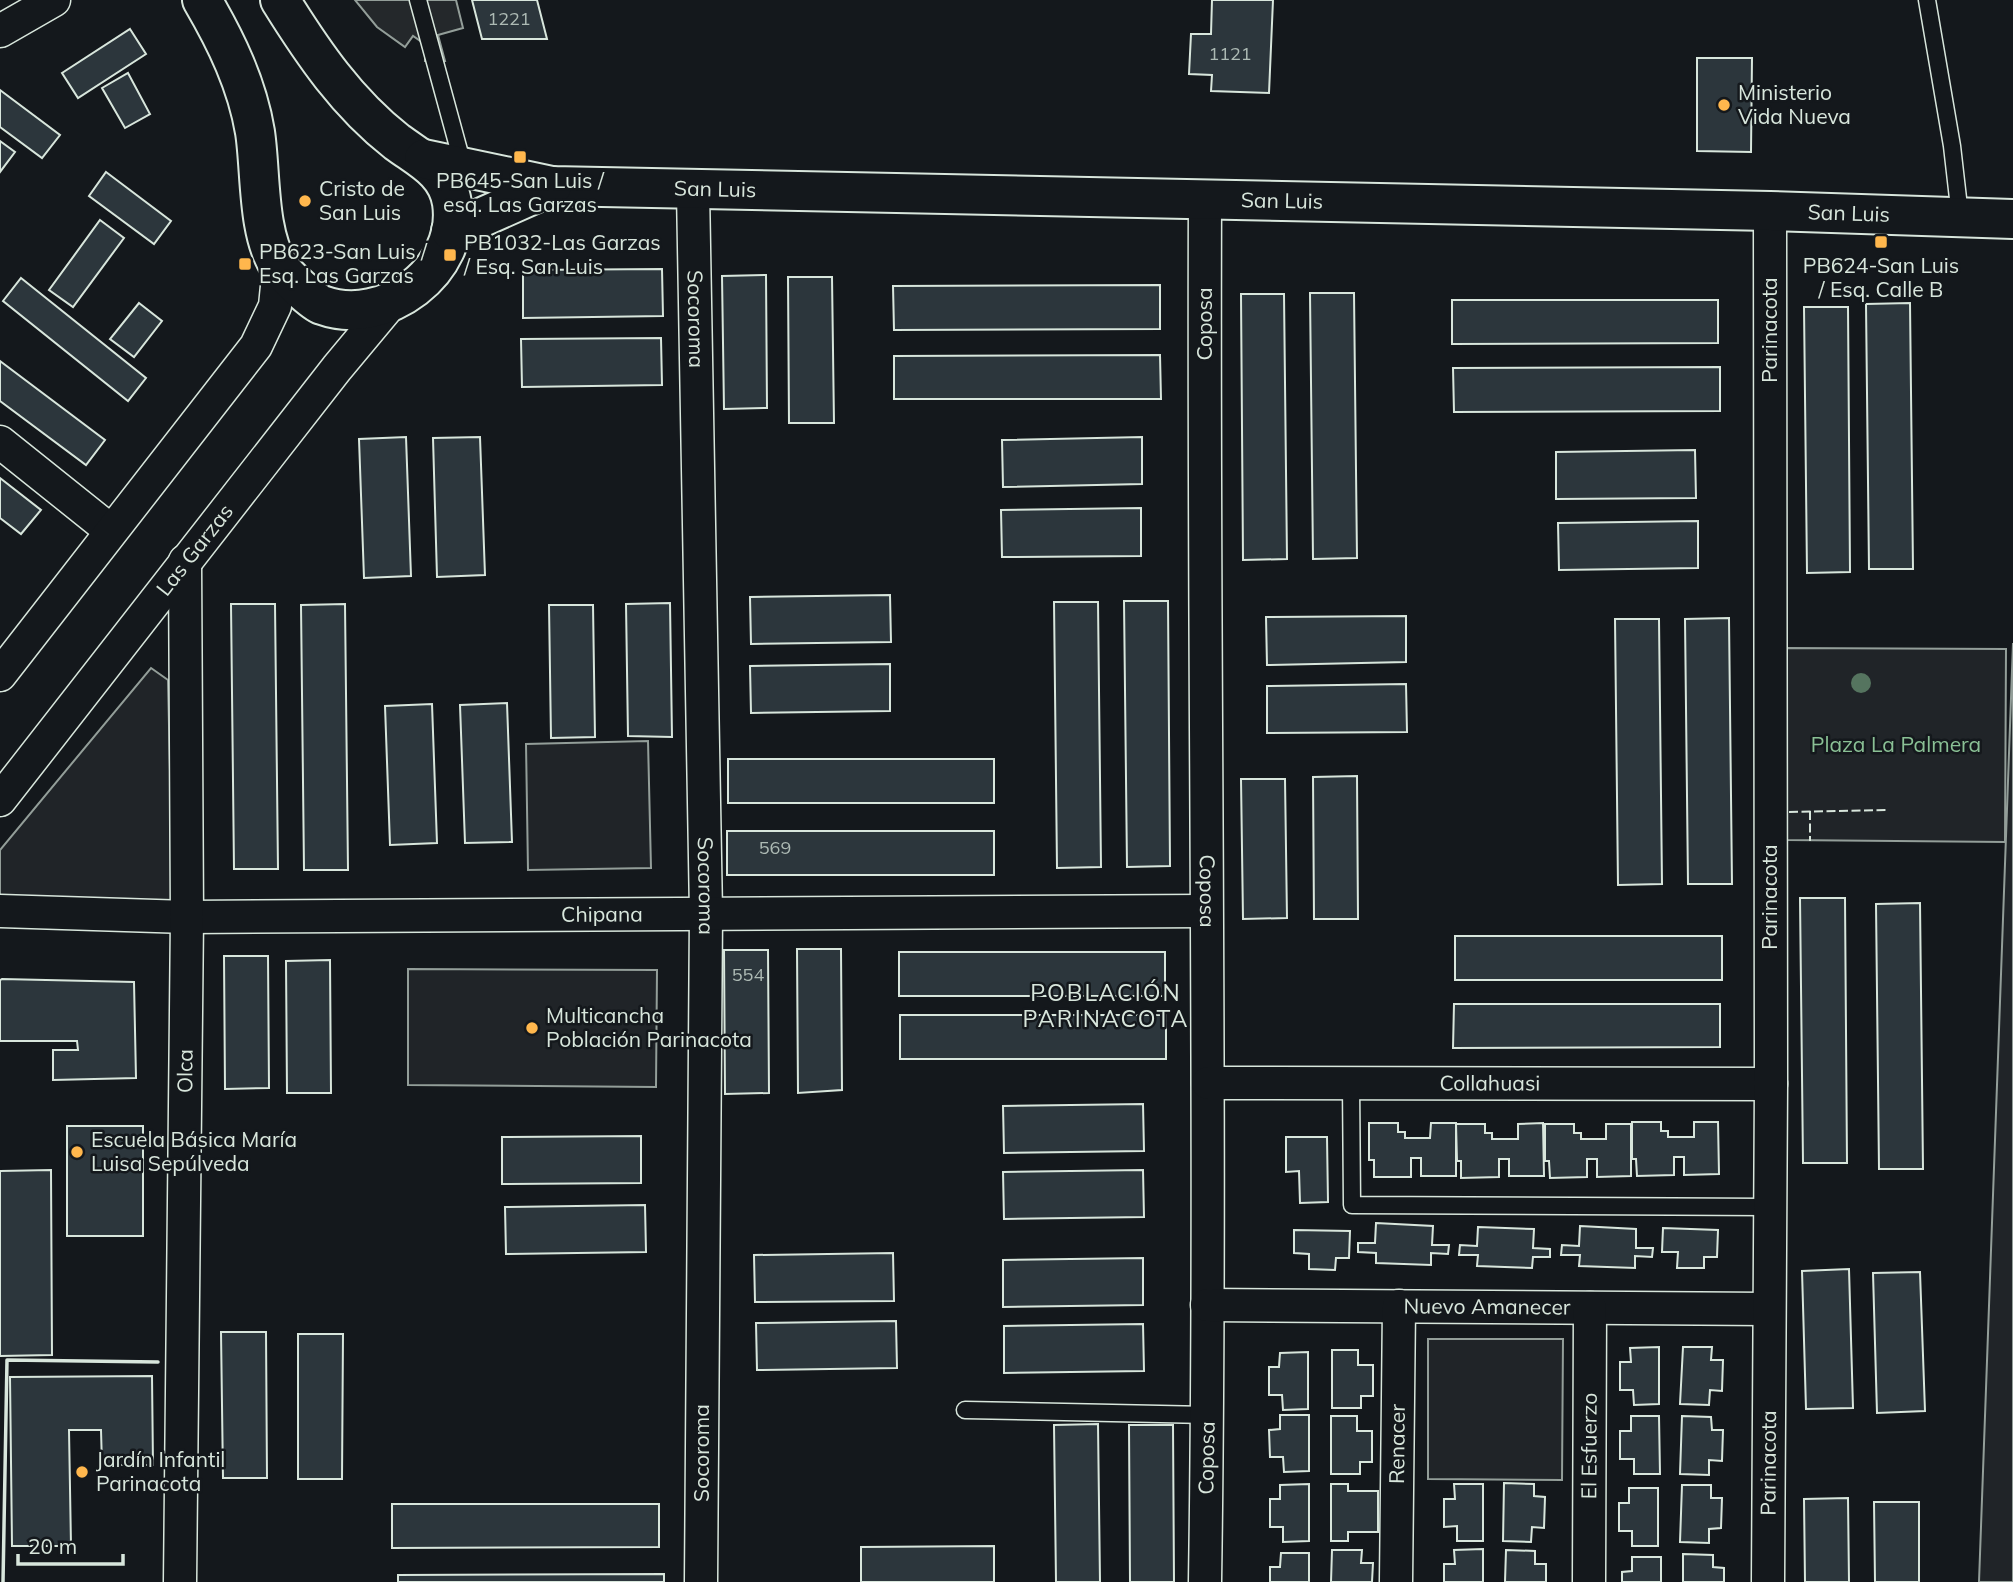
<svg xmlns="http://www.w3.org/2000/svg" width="2013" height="1582" font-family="Mulish,sans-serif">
  <rect width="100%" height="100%" fill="#14181c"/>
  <g fill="#202428" stroke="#939e99" stroke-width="2">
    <path d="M2013,643V1582H1979Z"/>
    <path d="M1787,648L2006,649L2005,842L1786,840Z"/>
    <path d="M151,668L168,680L173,907L0,905V850Z"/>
    <path d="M648,741L651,868L528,870L526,744Z"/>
    <path d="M408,969L657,970L656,1087L408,1085Z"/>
    <path d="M1428,1339H1563L1562,1480L1428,1479Z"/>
  </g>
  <path fill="#24282b" stroke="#939e99" stroke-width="2" d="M355,0H456L463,28L438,35L445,61H425L426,45L413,36L405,47L377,27Z"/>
  <g fill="#2c363c" stroke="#d8e6dc" stroke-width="2">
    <path d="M472,0H537L547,39H482Z"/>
    <path d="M1212,0H1273L1269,93L1211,91L1212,75L1189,74L1191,34H1211Z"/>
    <path d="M130,29L146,54L78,98L62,73Z"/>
    <path d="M1697,58H1752L1751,152L1697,151Z"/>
    <path d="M128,73L150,114L125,128L102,88Z"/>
    <path d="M0,90L60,135L42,158L0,127Z"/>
    <path d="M0,141L15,152L0,172Z"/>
    <path d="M106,172L171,221L154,244L89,196Z"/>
    <path d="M100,220L124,238L73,307L49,290Z"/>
    <path d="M662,269L663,316L523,318V270Z"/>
    <path d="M766,275L767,408L724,409L722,276Z"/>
    <path d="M788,277H832L834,423H789Z"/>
    <path d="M21,278L146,378L128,401L3,301Z"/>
    <path d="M1160,285V329L894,330L893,286Z"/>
    <path d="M1310,293H1354L1357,558L1313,559Z"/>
    <path d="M1241,294H1284L1287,559L1243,560Z"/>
    <path d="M1452,300H1718V343L1452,344Z"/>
    <path d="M139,303L162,321L134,357L110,339Z"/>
    <path d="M1910,303L1913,569H1869L1866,304Z"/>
    <path d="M1804,307H1848L1850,572L1807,573Z"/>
    <path d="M661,338L662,385L522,387L521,339Z"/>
    <path d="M1160,355L1161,399H894V356Z"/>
    <path d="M0,361L105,440L86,465L0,401Z"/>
    <path d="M1720,367V411L1454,412L1453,368Z"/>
    <path d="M406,437L411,576L364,578L359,439Z"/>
    <path d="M480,437L485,575L437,577L433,438Z"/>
    <path d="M1142,437V484L1003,487L1002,440Z"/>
    <path d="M1695,450L1696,498L1556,499V452Z"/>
    <path d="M0,478L41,510L21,534L0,518Z"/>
    <path d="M1141,508V556L1002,557L1001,510Z"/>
    <path d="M1698,521V568L1559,570L1558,523Z"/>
    <path d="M890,595L891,642L751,644L750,597Z"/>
    <path d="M1124,601H1168L1170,866L1127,867Z"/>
    <path d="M1054,602H1098L1101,867L1057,868Z"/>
    <path d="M670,603L672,737L628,736L626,604Z"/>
    <path d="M231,604H275L278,869H234Z"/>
    <path d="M345,604L348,870H304L301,605Z"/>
    <path d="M549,605H593L595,737L551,738Z"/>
    <path d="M1406,616V662L1267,665L1266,617Z"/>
    <path d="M1729,618L1732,884H1688L1685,619Z"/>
    <path d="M1615,619H1659L1662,884L1618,885Z"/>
    <path d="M890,664V711L751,713L750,666Z"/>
    <path d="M1406,684L1407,732L1267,733V686Z"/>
    <path d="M507,703L512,842L465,843L460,705Z"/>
    <path d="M432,704L437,843L390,845L385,706Z"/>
    <rect x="728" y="759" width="266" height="44"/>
    <path d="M1357,776L1358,919H1314L1313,777Z"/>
    <path d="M1241,779H1285L1287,918L1243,919Z"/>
    <rect x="727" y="831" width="267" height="44"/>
    <path d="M1800,898H1845L1847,1163H1803Z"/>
    <path d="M1920,903L1923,1169H1879L1876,904Z"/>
    <rect x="1455" y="936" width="267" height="44"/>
    <path d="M797,949H841L842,1090L798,1093Z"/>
    <path d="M724,950H768L769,1093L725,1094Z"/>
    <rect x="899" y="952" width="266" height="44"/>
    <path d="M224,956H268L269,1088L225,1089Z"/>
    <path d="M330,960L331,1093H287L286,961Z"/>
    <path d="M2,979L134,982L136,1078L53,1080V1050H78L77,1041H0V980Z"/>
    <path d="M1454,1004H1720V1047L1453,1048Z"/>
    <rect x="900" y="1015" width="266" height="44"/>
    <path d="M1143,1104L1144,1151L1004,1153L1003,1106Z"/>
    <path d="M1632,1122H1661V1131H1668V1137H1694V1122H1718L1719,1174L1684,1175V1157H1674V1175L1637,1176L1636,1159H1632Z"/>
    <path d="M1369,1123H1398V1132H1405V1138H1430L1431,1123H1456V1176H1421V1158H1411V1177H1374V1160H1369Z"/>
    <path d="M1543,1123L1544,1176H1509V1159H1499V1177L1461,1178V1161H1457L1456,1124H1485V1133H1492V1139H1518V1124Z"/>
    <path d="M1545,1124H1574V1133H1581V1139H1606V1124H1631V1176L1597,1177V1159H1587V1177L1550,1178L1549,1161H1545Z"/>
    <rect x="67" y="1126" width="76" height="110"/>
    <path d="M641,1136V1183L502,1184V1137Z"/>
    <path d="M1286,1137H1327L1328,1202L1300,1203L1299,1171L1286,1172Z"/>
    <path d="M51,1170L52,1355L0,1356V1171Z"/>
    <path d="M1143,1170L1144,1217L1004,1219L1003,1172Z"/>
    <path d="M645,1205L646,1252L506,1254L505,1207Z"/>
    <path d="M1376,1223L1433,1226L1432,1245H1449L1448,1254L1431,1253V1265L1376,1263V1253L1358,1252V1243H1375Z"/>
    <path d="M1580,1226L1636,1229V1248H1653L1652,1257L1635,1256V1268L1579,1266L1580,1255H1561L1562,1245L1579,1246Z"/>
    <path d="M1478,1227L1534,1229L1533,1248L1550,1249V1257H1533L1532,1268L1477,1266L1478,1255H1459L1460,1245L1477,1246Z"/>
    <path d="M1663,1228L1718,1230L1717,1257H1704V1268H1677L1678,1252H1662Z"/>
    <path d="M1294,1230L1350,1231L1349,1258H1336L1335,1270L1309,1269V1254L1294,1253Z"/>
    <path d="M893,1253L894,1301L755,1302L754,1255Z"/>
    <path d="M1143,1258V1305L1003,1307V1260Z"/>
    <path d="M1849,1269L1853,1408L1806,1409L1802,1271Z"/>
    <path d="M1920,1272L1925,1411L1877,1413L1873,1273Z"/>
    <path d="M896,1321L897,1368L757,1370L756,1323Z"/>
    <path d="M1143,1324L1144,1371L1004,1373V1326Z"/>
    <path d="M221,1332H266L267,1478H223Z"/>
    <path d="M298,1334H343L342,1479H298Z"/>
    <path d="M1659,1347V1404L1634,1405L1633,1390H1620V1362H1631L1630,1348Z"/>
    <path d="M1683,1347H1712L1711,1360H1723L1722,1391L1710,1390L1709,1405L1680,1404Z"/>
    <path d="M1332,1350H1358V1365H1373V1396H1361V1408H1332Z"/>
    <path d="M1308,1352V1409L1283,1410L1282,1395H1269V1367H1279L1280,1353Z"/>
    <path d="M152,1376L153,1465H102L101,1430H69L71,1546H12L10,1377Z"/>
    <path d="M1280,1415H1309V1471L1284,1472L1283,1457H1270L1269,1430L1280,1429Z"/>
    <path d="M1331,1416H1357V1431H1372V1462H1360V1474H1331Z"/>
    <path d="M1631,1416H1659L1660,1474H1634V1459H1620V1431H1631Z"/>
    <path d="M1682,1416L1711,1417L1712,1430H1723L1722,1461L1709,1460V1475L1680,1474Z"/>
    <path d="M1098,1424L1100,1582H1056L1054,1425Z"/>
    <path d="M1129,1425H1173L1174,1582H1130Z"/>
    <path d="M1504,1483L1534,1484V1496L1545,1497L1544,1528L1532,1527L1531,1542L1503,1541Z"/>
    <path d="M1309,1484V1541L1283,1542V1527H1270V1499H1280V1485Z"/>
    <path d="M1331,1484H1348V1491H1378V1532H1348V1541H1331Z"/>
    <path d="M1454,1484H1483V1541H1457V1526L1444,1527V1499H1455Z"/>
    <path d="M1682,1485H1711V1498H1722L1721,1528L1709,1529V1543L1680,1542Z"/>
    <path d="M1629,1488H1658V1546H1632V1531H1619V1503H1629Z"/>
    <path d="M1848,1498L1849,1582H1805L1804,1499Z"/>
    <path d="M1874,1502H1919V1582H1875Z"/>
    <path d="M392,1504H659V1547L392,1548Z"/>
    <path d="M994,1546V1582H861V1547Z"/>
    <path d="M1483,1549V1582H1444V1564H1455L1454,1550Z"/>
    <path d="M1332,1550H1362L1361,1563H1373L1372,1582H1331Z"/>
    <path d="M1506,1550L1535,1551V1564H1546V1582H1505Z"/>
    <path d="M1281,1553H1309V1582H1270V1567H1280Z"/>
    <path d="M1683,1554L1713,1555V1567L1724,1568V1582H1683Z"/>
    <path d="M1632,1557H1661V1582H1622V1572L1632,1571Z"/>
    <path d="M664,1574V1582H398V1575Z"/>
  </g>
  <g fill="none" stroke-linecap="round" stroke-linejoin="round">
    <g stroke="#d8e6dc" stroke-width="19">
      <g id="service">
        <path d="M418,0L463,165"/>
        <path d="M1927,0L1952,146L1960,216"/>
        <path d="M1351,1083L1352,1205L1769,1207"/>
        <path d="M965,1410L1208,1415"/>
      </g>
    </g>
    <g stroke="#d8e6dc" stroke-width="35">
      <g id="minor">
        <path d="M0,31L54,0"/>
        <path id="s1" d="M693,191L706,913L701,1582"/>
        <path id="s2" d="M1205,201C1203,661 1212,1122 1205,1582"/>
        <path d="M0,442L110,530"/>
        <path d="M0,675L256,346L275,306L279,266"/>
        <path id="s3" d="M0,800L337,368L392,302"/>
        <path id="s4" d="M0,911L187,917L1206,911"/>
        <path id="s5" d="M1208,1083L1771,1084"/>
        <path id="s6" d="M1207,1305L1768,1309"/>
        <path id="s7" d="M180,1582L187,917L185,561"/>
        <path id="s8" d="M1396,1582L1399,1306"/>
        <path id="s9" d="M1589,1582L1590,1308"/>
        <path id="s10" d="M1768,1582L1771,1084L1770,211"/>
      </g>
    </g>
    <g stroke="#d8e6dc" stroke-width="42">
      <g id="tertiary">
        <path d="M202,0C226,41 247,84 255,132C261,171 257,233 279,266C285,275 313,302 322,305C385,328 462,270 452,203C447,171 420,159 397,142C347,103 313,53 280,0"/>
        <path id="s11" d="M424,159L552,186L1770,211L2013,219"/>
        <path d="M451,231L552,186"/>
      </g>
    </g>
    <use href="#service" stroke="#14181c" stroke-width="16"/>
    <use href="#minor" stroke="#14181c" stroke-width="32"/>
    <use href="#tertiary" stroke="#14181c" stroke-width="38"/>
    <g stroke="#d8e6dc" stroke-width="2" stroke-dasharray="9 3.5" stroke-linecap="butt">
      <path d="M1810,811V841"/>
      <path d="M1789,812L1887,810"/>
    </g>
    <path stroke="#d8e6dc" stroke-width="3.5" d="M3,1582L7,1360L158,1362"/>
  </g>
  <circle fill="#55745f" cx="1861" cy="683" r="10"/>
  <g fill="#ffb74d" stroke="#14181c" stroke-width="2.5">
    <circle cx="1724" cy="105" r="7"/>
    <rect x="513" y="150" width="14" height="14" rx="3.5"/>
    <circle cx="305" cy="201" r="7"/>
    <rect x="1874" y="235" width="14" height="14" rx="3.5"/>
    <rect x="443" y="248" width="14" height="14" rx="3.5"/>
    <rect x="238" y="257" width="14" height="14" rx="3.5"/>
    <circle cx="532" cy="1028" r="7"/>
    <circle cx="77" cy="1152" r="7"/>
    <circle cx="82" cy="1472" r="7"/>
  </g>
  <g text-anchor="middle" stroke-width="5" stroke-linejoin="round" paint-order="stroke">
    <g font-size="18" fill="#adbab4">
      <text x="509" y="25">1221</text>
      <text x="1230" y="60">1121</text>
      <text x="775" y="854">569</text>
      <text x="748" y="981">554</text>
    </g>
    <g font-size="21" fill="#d8e6dc" stroke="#14181c" text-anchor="start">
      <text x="1738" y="100">Ministerio<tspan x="1738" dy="24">Vida Nueva</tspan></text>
      <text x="520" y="188" text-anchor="middle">PB645-San Luis /<tspan x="520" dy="24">esq. Las Garzas</tspan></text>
      <text x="319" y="196">Cristo de<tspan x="319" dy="24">San Luis</tspan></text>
      <text x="464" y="250">PB1032-Las Garzas<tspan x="464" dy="24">/ Esq. San Luis</tspan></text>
      <text x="259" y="259">PB623-San Luis /<tspan x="259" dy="24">Esq. Las Garzas</tspan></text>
      <text x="1881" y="273" text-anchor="middle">PB624-San Luis<tspan x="1881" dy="24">/ Esq. Calle B</tspan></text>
      <text x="546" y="1023">Multicancha<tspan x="546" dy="24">Población Parinacota</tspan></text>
      <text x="91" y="1147">Escuela Básica María<tspan x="91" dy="24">Luisa Sepúlveda</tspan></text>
      <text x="96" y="1467">Jardín Infantil<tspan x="96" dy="24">Parinacota</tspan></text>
    </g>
    <g font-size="21" fill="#d8e6dc" stroke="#14181c">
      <text dy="7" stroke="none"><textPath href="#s11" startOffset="294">San Luis</textPath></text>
      <text dy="7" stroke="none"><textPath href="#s11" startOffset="861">San Luis</textPath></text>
      <text dy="7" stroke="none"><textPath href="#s11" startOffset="1428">San Luis</textPath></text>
      <text dy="7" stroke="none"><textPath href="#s1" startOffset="128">Socoroma</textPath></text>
      <text transform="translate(1205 324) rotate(-90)" y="7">Coposa</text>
      <text transform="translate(1770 330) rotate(-90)" y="7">Parinacota</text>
      <text dy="7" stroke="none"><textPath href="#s3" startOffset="317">Las Garzas</textPath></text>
      <text dy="7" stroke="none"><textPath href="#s1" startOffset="695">Socoroma</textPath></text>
      <text dy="7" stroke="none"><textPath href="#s2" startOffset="690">Coposa</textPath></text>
      <text transform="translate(1770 897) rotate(-90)" y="7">Parinacota</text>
      <text dy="7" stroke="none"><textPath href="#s4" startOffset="602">Chipana</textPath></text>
      <text dy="7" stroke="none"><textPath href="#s7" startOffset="511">Olca</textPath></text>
      <text dy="7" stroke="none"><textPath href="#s5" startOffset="282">Collahuasi</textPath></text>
      <text dy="7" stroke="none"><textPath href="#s6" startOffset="280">Nuevo Amanecer</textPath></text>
      <text dy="7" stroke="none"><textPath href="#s8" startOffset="138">Renacer</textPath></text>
      <text dy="7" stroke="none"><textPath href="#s9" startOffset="136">El Esfuerzo</textPath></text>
      <text transform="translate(702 1453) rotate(-90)" y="7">Socoroma</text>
      <text transform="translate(1207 1458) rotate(-89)" y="7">Coposa</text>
      <text dy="7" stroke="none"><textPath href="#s10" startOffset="119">Parinacota</textPath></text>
    </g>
    <g font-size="21" fill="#8ac095" stroke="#14181c">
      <text x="1896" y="752">Plaza La Palmera</text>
    </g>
    <g font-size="23" letter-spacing="2" fill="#d8e6dc" stroke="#14181c">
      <text x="1106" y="1001">POBLACIÓN<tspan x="1106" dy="26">PARINACOTA</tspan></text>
    </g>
  </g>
  <path d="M18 1554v10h105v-10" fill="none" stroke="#d8e6dc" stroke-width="3.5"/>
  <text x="28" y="1554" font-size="21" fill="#d8e6dc" stroke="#14181c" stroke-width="5" paint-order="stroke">20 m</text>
</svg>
